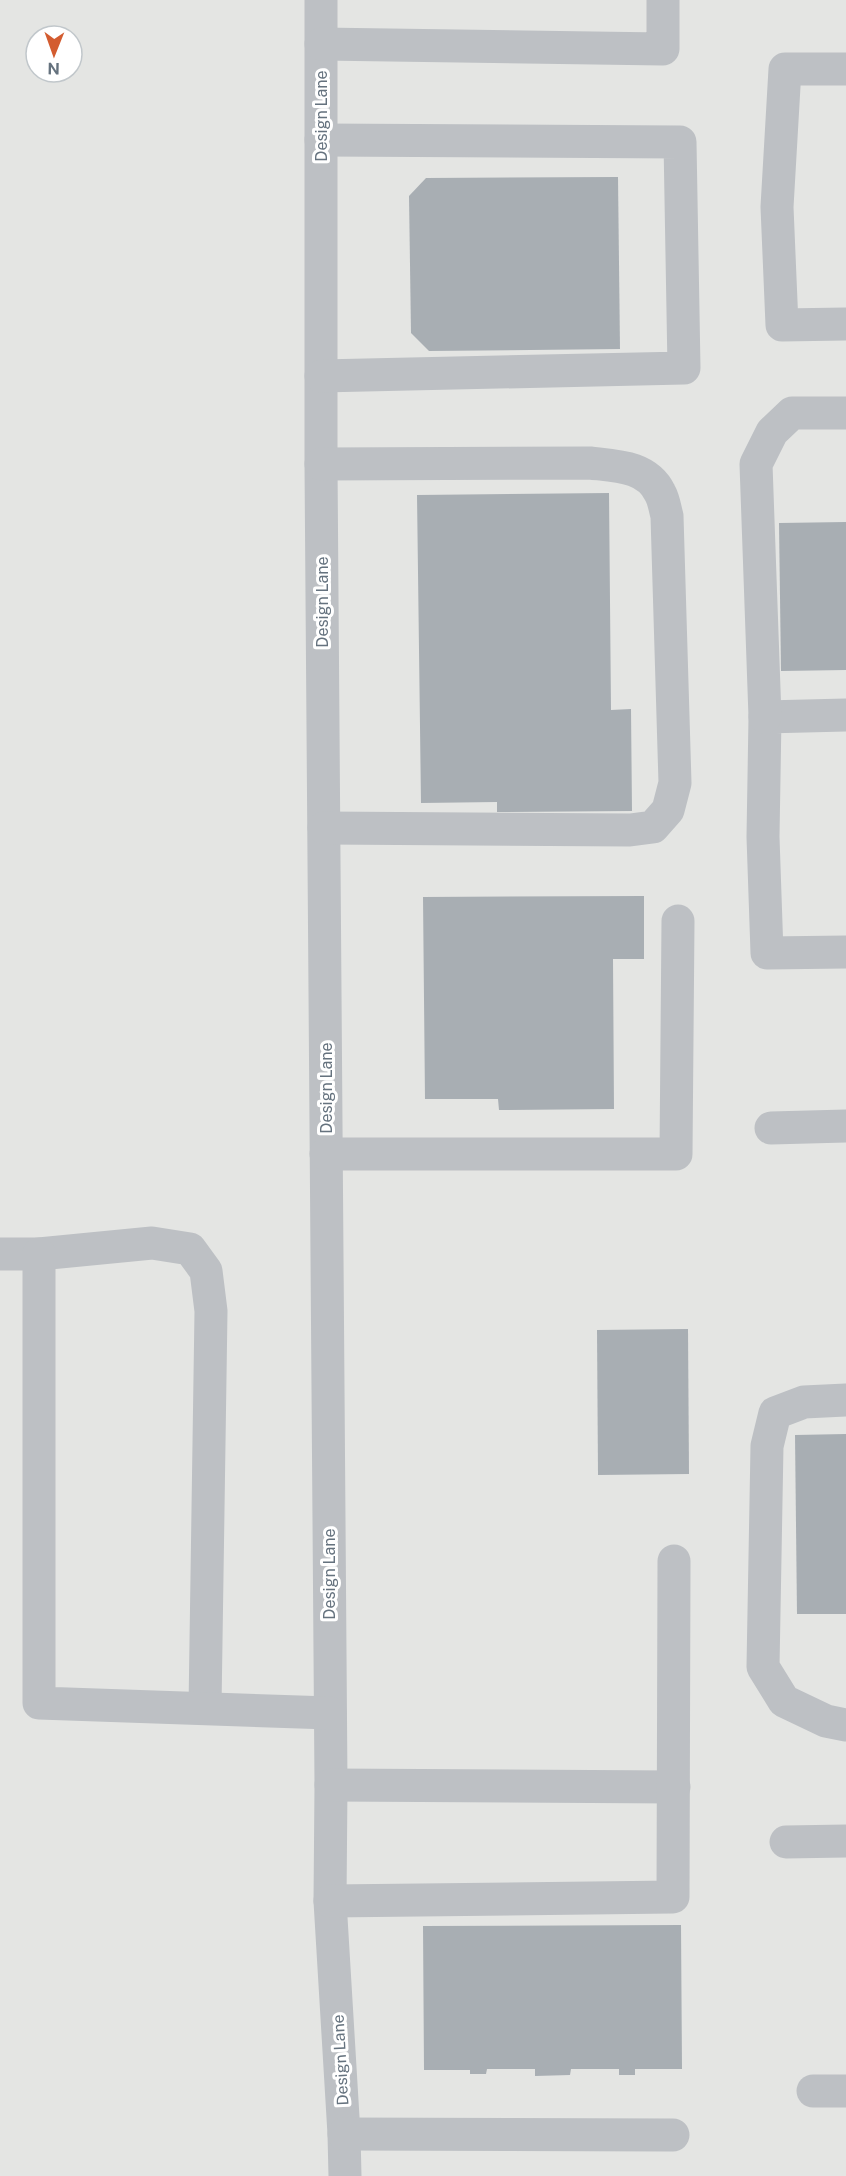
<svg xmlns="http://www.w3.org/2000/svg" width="846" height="2176" font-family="'Public Sans',sans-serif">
  <rect width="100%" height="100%" fill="#f3f4f0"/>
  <path fill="#e4e5e3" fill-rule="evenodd" d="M0,0H846V2176H0ZM36,36H72V72H36Z"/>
  <g fill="#a8aeb3">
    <path d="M618,177L620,349L429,351L411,333L409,196L426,178Z"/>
    <path d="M609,493L611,710L631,709L632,811L497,812V802L421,803L417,495Z"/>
    <path d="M846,522V670L781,671L779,523Z"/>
    <path d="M644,896V959H613L614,1109L499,1110L498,1099H425L423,897Z"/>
    <path d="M688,1329L689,1474L598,1475L597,1330Z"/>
    <path d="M846,1434V1614H797L795,1435Z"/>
    <path d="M681,1925L682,2069H635V2075H619V2069H571L570,2075L535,2076V2069H487L486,2074H470V2070H424L423,1926Z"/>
  </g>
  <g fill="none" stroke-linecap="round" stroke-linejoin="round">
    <g stroke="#bdc0c4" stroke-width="33">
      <path d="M321,0V464L331,1785L330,1901L344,2134L345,2176"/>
      <path d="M321,44L663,49V0"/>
      <path d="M846,69H785L777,207L782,325L846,324"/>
      <path d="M321,376L684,368L680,142L321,140"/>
      <path d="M321,464L590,463C616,466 647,466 660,493C664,500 665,509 667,516L675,783L668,810L653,827L630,830L324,828"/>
      <path d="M846,715L765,717L763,837L767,953L846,952"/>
      <path d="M765,717L756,464L772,432L792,413H846"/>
      <path d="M771,1128L846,1126"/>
      <path d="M326,1154H676L678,921"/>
      <path d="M0,1254H39L152,1243L190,1249L206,1271L211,1311L205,1708"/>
      <path d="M39,1254V1703L330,1713"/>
      <path d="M846,1400L804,1402L775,1413L767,1446L763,1667L784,1701L826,1721L846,1725"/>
      <path d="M331,1785L674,1787"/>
      <path d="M786,1842L846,1841"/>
      <path d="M330,1901L673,1897L674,1561"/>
      <path d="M813,2091H846"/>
      <path d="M344,2134L673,2135"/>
    </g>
  </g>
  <g text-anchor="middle" stroke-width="6" stroke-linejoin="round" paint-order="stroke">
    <g font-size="16" fill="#65727e" stroke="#fff">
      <text transform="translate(321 116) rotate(-90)" y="6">Design Lane</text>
      <text transform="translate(322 602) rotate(-90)" y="6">Design Lane</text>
      <text transform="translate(326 1088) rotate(-90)" y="6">Design Lane</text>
      <text transform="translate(329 1574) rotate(-90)" y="6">Design Lane</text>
      <text transform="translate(340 2060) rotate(-93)" y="6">Design Lane</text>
    </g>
  </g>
  <g transform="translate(54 54) rotate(181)"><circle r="28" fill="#ffffff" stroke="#c1c7cb" stroke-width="1.5"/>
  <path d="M0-4.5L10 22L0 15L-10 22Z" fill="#d35c30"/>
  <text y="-9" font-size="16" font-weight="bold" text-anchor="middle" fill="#65727e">N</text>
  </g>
</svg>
